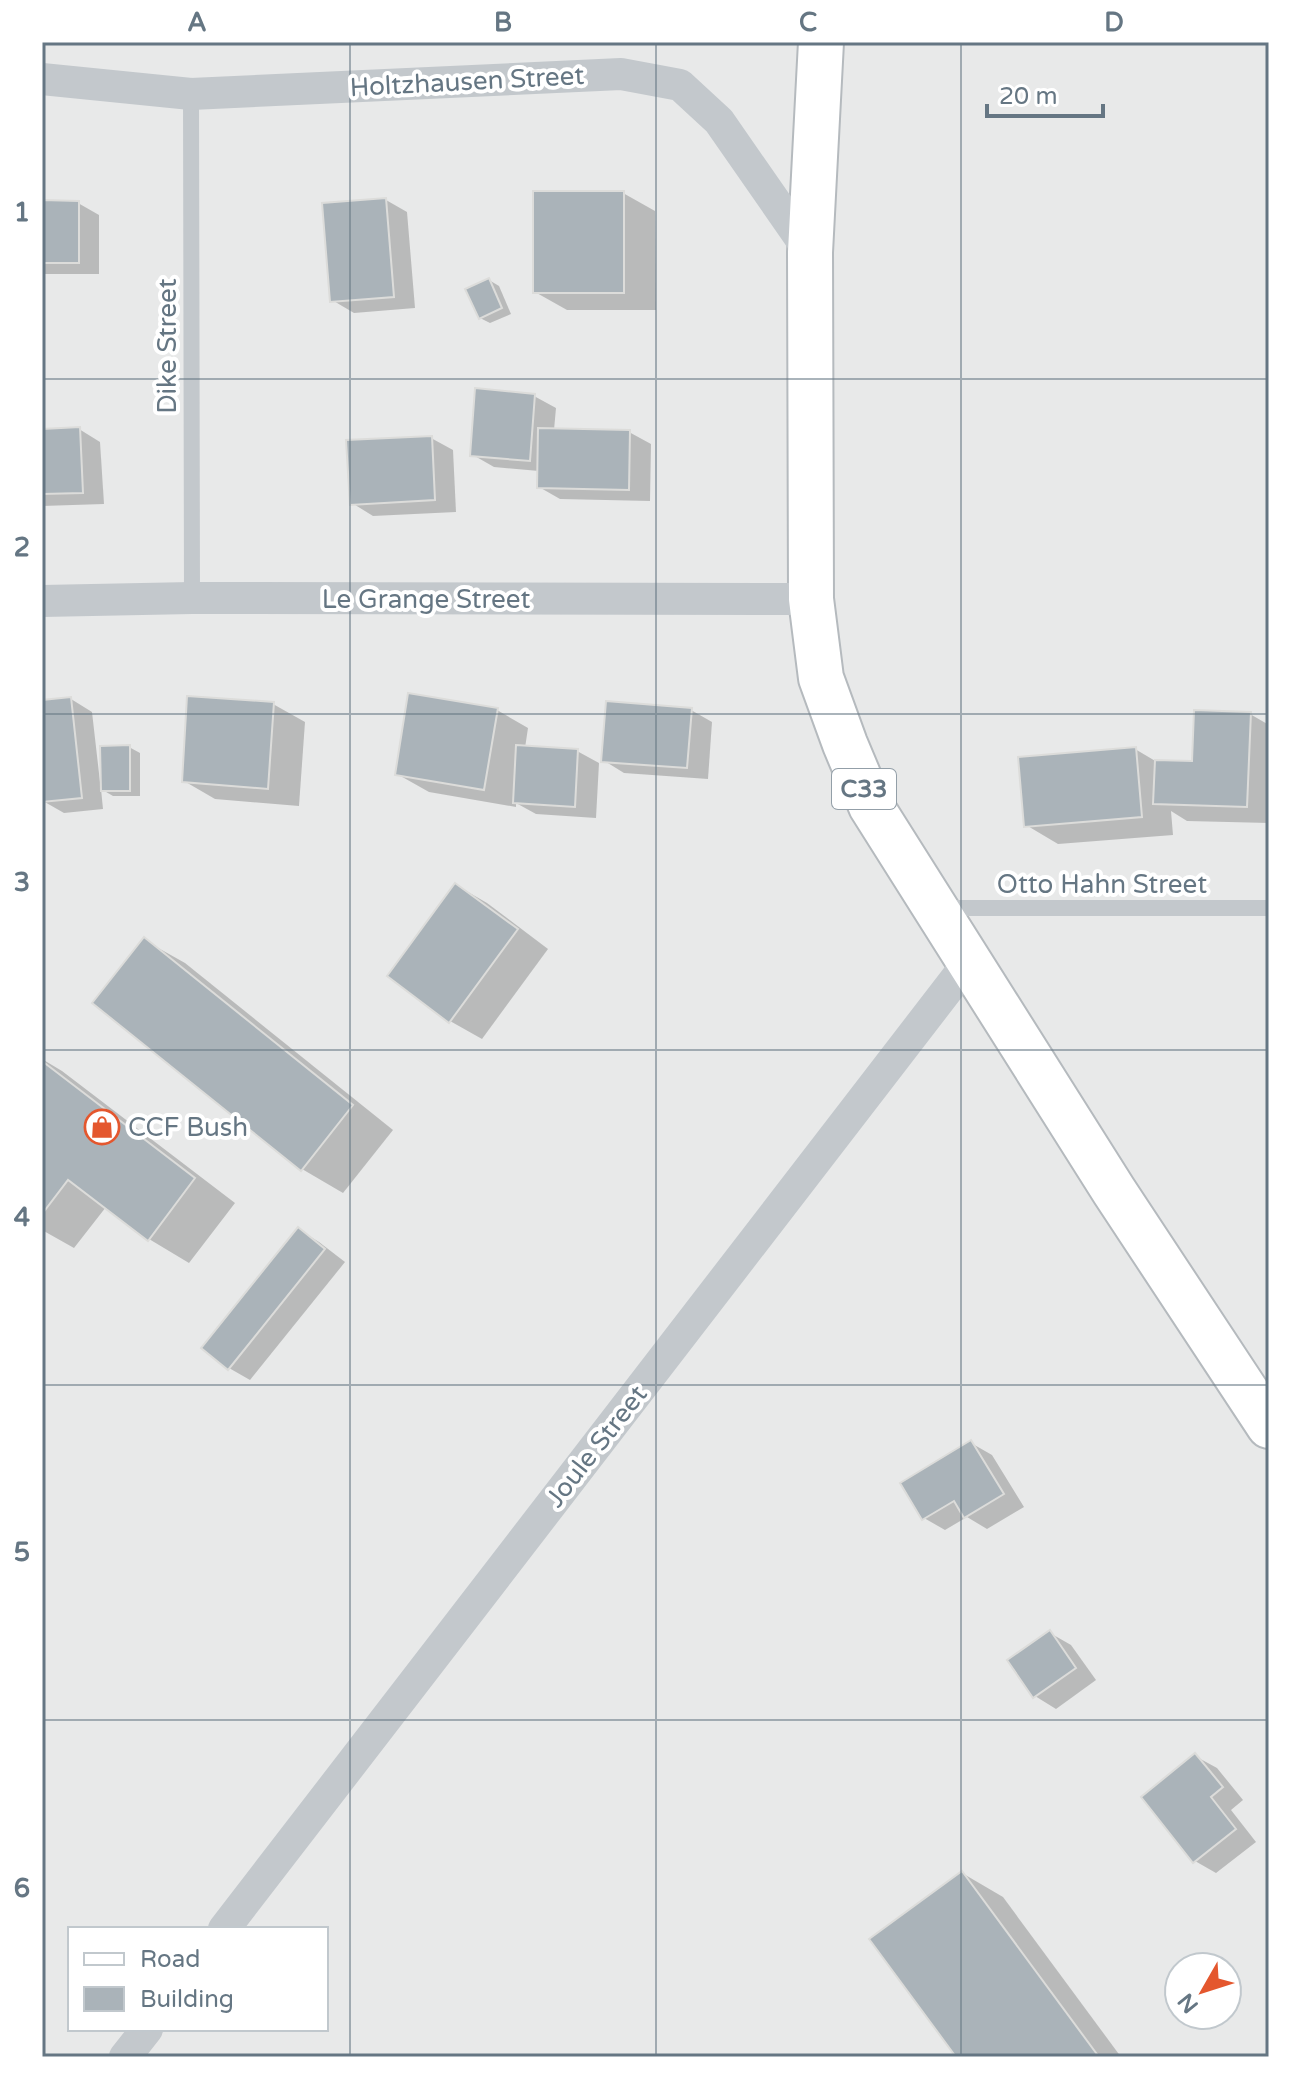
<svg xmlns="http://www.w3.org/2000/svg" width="1311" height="2099" font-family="'Varela Round',sans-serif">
  <rect width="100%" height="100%" fill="#fafaf8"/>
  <path fill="#e8e9e9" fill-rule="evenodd" d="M42,42H1269V2057H42ZM70,1929H326V2029H70ZM1179,1967H1227V2015H1179Z"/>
  <g fill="#0003">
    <path d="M623,193L655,211L656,310H567L535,292Z"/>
    <path d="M386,200L407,212L415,308L354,313L332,300Z"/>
    <path d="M42,202L78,203L99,215V274H42Z"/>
    <path d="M489,280L499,286L511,314L490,323L480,318Z"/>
    <path d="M534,396L556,408L554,430L629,432L651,444L650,501L560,499L539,487V471L494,467L473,455Z"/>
    <path d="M79,429L100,442L104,504L42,506V431Z"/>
    <path d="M431,438L453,450L456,512L373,516L352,503Z"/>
    <path d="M71,699L92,712L100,782H103L129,747L140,753V796H113L101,789L103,809L64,813L43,801L42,702Z"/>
    <path d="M273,704L305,722L299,806L215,799L184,781Z"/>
    <path d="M497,710L528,728L525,748L577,751L599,763L596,818L536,814L516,803V807L429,792L397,774Z"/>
    <path d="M691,710L712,722L708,779L624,773L603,760Z"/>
    <path d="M1250,714L1269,725V823L1187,821L1171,811L1173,835L1058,844L1026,825L1135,749L1157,762L1194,763Z"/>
    <path d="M456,885L487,903L548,949L482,1039L450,1021Z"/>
    <path d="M144,940L185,963L393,1130L343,1193L302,1169Z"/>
    <path d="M42,1059L62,1071L235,1203L189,1263L149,1239L106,1207L74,1248L42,1230Z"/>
    <path d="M298,1229L319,1242L345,1262L250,1380L229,1368Z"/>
    <path d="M971,1443L992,1455L1024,1507L987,1529L967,1517L945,1530L924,1518Z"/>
    <path d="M1050,1633L1071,1645L1096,1680L1056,1709L1035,1696Z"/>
    <path d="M1195,1756L1217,1768L1243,1800L1231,1810L1256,1842L1216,1873L1195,1861Z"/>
    <path d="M962,1873L1003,1897L1121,2057H959Z"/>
  </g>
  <g fill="#aab3b9" stroke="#dcdcda" stroke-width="2">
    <rect x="533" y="191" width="91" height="102"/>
    <path d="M386,198L394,297L330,302L322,203Z"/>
    <path d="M42,200L79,201V263H42Z"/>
    <path d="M489,278L502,308L479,319L465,289Z"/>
    <path d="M475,388L535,394L530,461L470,456Z"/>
    <path d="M80,427L83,493L42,494V429Z"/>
    <path d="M538,428L630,430L629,490L537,488Z"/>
    <path d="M432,436L435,500L350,505L346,440Z"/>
    <path d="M408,693L498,708L484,790L395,775Z"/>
    <path d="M187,696L274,702L268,789L182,782Z"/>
    <path d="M71,697L82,798L42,802V700Z"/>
    <path d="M606,701L692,708L687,768L601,762Z"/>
    <path d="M1194,710L1251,712L1247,807L1153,804L1155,760L1192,761Z"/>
    <path d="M130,745V791H101L100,746Z"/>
    <path d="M516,745L578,749L575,807L513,803Z"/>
    <path d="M1136,747L1142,817L1024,827L1018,757Z"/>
    <path d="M455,883L518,929L449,1023L387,976Z"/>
    <path d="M144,937L353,1105L301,1171L92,1003Z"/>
    <path d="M42,1061L195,1178L148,1241L68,1180L42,1214Z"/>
    <path d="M298,1227L325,1249L228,1370L201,1348Z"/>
    <path d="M971,1440L1004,1494L964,1518L954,1501L922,1520L900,1483Z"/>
    <path d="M1050,1630L1076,1668L1033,1698L1007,1660Z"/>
    <path d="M1195,1753L1223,1787L1211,1797L1236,1829L1193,1863L1141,1797Z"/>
    <path d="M962,1871L1099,2057H956L869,1939Z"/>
  </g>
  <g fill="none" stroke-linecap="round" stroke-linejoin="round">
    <g stroke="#b5babe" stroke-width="48">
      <path id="primary" d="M821,42L810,252L811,599L821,678L845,744L871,806L1114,1191L1269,1426"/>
    </g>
    <g stroke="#c3c8cc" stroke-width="16">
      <path d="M191,94L192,598"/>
      <path d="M943,908H1269"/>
    </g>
    <g stroke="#c3c8cc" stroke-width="32">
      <path d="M42,79L191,94L621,74L680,85L719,121L810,252"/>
      <path d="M42,601L192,598L811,599"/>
      <path d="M224,1929L968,963"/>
      <path d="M125,2057L147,2029"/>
    </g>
    <use href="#primary" stroke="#fff" stroke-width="44"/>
  </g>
  <path fill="none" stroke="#657683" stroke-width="2" stroke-opacity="0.55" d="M350,42V2057M656,42V2057M961,42V2057M42,379H1269M42,714H1269M42,1050H1269M42,1385H1269M42,1720H1269"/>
  <defs>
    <g id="shop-ring" transform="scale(1.8)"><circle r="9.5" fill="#fff" stroke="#e4572e" stroke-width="1.5"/><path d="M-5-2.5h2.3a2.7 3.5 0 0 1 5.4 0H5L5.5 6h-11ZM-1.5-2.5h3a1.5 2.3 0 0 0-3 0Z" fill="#e4572e"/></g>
  </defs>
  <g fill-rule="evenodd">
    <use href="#shop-ring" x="102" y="1127"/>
  </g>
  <g text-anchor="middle" stroke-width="8" stroke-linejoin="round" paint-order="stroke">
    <rect fill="#fff" stroke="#939fa8" stroke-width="2" x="832" y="769" width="64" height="40" rx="6"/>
    <g font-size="24" font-weight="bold" fill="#657683">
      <text x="864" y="797">C33</text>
    </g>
    <g font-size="26" fill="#657683" stroke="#fff">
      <text transform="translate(467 81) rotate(-3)" y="9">Holtzhausen Street</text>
      <text transform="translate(167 346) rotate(-90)" y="9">Dike Street</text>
      <text x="426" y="608">Le Grange Street</text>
      <text x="1102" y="893">Otto Hahn Street</text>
      <text transform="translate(596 1446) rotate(-52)" y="9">Joule Street</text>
    </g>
    <g font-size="26" fill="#657683" stroke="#fff" text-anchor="start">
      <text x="128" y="1136">CCF Bush</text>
    </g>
  </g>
  <rect width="1311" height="2099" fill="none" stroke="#ffffff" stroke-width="88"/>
  <rect x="68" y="1927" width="260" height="104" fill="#ffffff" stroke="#c1c8cd" stroke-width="2"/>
  <rect x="84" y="1953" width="40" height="12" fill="#ffffff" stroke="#c1c8cd" stroke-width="2"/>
  <text x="140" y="1967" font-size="24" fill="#657683">Road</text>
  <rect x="84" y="1987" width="40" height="24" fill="#aab3b9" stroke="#c1c8cd" stroke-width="2"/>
  <text x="140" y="2007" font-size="24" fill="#657683">Building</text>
  <g transform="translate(1203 1991) rotate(231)"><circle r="38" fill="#ffffff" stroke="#c1c8cd" stroke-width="2"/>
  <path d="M0-6L14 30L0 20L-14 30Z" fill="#e4572e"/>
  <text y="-12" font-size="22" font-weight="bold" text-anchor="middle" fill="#657683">N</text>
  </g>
  <path d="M987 104v12h116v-12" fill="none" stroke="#657683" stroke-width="4"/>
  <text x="999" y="104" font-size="24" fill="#657683" stroke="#ffffff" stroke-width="6" paint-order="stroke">20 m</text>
  <rect x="44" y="44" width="1223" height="2011" fill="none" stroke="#657683" stroke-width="3"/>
  <g font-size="26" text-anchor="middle" font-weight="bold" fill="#657683">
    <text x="197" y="31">A</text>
    <text x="503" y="31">B</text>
    <text x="808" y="31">C</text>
    <text x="1114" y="31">D</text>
    <text x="22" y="221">1</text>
    <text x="22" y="556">2</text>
    <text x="22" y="891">3</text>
    <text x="22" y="1226">4</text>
    <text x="22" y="1561">5</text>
    <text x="22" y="1897">6</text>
  </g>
</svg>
